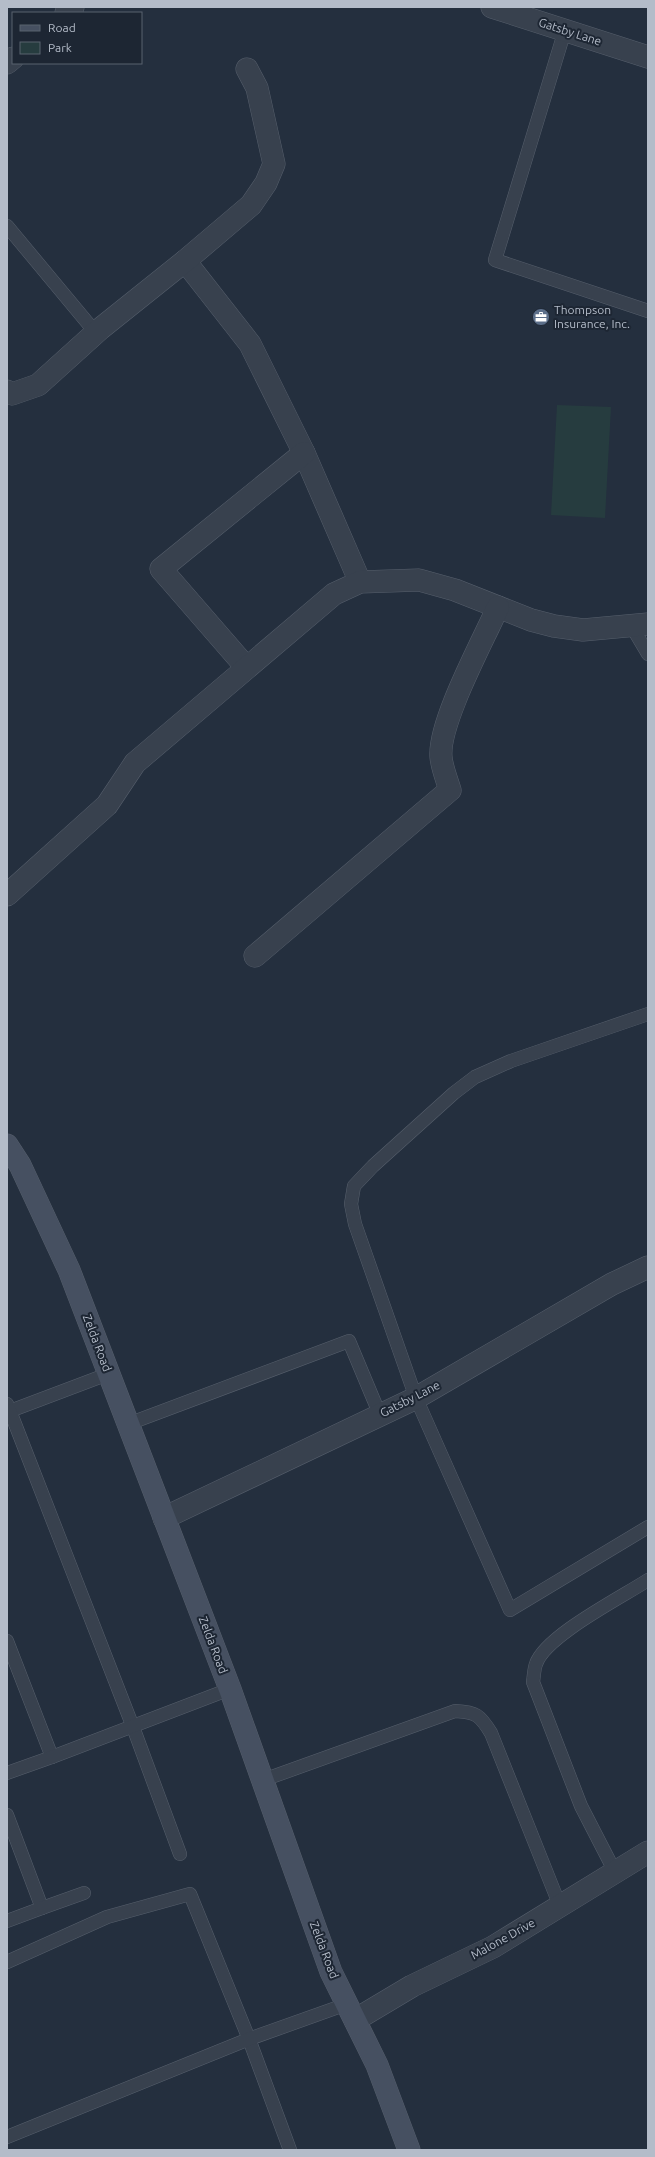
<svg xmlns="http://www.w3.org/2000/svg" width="655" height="2157" font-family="Ubuntu,sans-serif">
  <rect width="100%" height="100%" fill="#242f3e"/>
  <path fill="#263c3f" d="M557,405L611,407L605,518L551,515Z"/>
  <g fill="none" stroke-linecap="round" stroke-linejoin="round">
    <g stroke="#565f6c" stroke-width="14">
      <g id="service">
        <path d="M565,30L495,260L648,311"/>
        <path d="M7,226L96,333"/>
        <path d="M632,627L648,654"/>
        <path d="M648,1014L511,1061L475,1077L454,1093L373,1166L354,1186L351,1204L355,1224L416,1398L510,1610L648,1527"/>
        <path d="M7,1404L10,1411L108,1374"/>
        <path d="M7,1412L10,1411L133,1727L180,1854"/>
        <path d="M128,1424L349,1341L380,1415"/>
        <path d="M7,1641L52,1757"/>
        <path d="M7,1773L52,1757L230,1689"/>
        <path d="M263,1780L455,1711C476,1712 480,1715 491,1733L560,1906"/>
        <path d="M7,1815L42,1908L7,1921"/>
        <path d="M615,1872L581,1806L533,1682C534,1676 534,1669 536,1664C545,1636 622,1597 648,1580"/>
        <path d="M42,1908L84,1893"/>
        <path d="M7,1962L107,1917L190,1894L249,2039L290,2150"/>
        <path d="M7,2137L249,2039L347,2004"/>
      </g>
    </g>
    <g stroke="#565f6c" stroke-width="23">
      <g id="minor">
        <path d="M492,7L648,57"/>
        <path d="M66,13L73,7"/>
        <path d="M7,63L13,58"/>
        <path d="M185,261L250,344L304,453L360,582"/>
        <path d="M7,391L12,394L38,385L100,329L185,261L251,205L266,183L274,164L257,88L247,69"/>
        <path d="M246,667L161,569L304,453"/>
        <path d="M7,895L107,805L135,763L334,594L360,582L419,580L455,590L531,620L554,626L583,630L648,624"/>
        <path d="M255,956L450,790C447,780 442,768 441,757C438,723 483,641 498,607"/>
        <path d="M164,1518L416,1398L612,1284L648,1267"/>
        <path d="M355,2020L412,1986L493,1947L648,1852"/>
      </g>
    </g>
    <g stroke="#565f6c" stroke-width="23">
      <path id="secondary" d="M7,1145L20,1165L69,1270L230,1689L331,1972L377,2065L409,2150"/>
    </g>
    <use href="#service" stroke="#38414e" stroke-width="13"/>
    <use href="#minor" stroke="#38414e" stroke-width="22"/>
    <use href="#secondary" stroke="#465061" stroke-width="22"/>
  </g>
  <defs>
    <g id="office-disc" transform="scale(0.9)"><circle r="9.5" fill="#5c6f8a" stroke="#1d2633"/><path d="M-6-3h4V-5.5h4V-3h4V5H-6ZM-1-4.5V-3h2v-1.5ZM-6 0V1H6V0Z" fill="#fff"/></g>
  </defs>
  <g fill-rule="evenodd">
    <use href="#office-disc" x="541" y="317"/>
  </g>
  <g text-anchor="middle" stroke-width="4" stroke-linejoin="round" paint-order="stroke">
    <g font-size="12" fill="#b4bcc9" stroke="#1d2633">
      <text transform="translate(570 32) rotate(18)" y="4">Gatsby Lane</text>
      <text transform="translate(97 1343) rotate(69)" y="4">Zelda Road</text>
      <text transform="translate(410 1399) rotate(-27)" y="4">Gatsby Lane</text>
      <text transform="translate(213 1645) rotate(69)" y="4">Zelda Road</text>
      <text transform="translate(503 1939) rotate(-29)" y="4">Malone Drive</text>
      <text transform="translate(324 1950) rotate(69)" y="4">Zelda Road</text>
    </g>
    <g font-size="12" fill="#b4bcc9" stroke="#1d2633" text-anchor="start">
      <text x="554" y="314">Thompson<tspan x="554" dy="14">Insurance, Inc.</tspan></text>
    </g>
  </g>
  <rect width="655" height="2157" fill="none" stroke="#b4bcc9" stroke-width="16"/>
  <rect x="12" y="12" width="130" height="52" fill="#1d2633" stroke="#59626f"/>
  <rect x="20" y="25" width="20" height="6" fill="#465061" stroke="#59626f"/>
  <text x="48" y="32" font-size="12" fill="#b4bcc9">Road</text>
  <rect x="20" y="42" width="20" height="12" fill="#263c3f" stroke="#59626f"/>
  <text x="48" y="52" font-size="12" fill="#b4bcc9">Park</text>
</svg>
